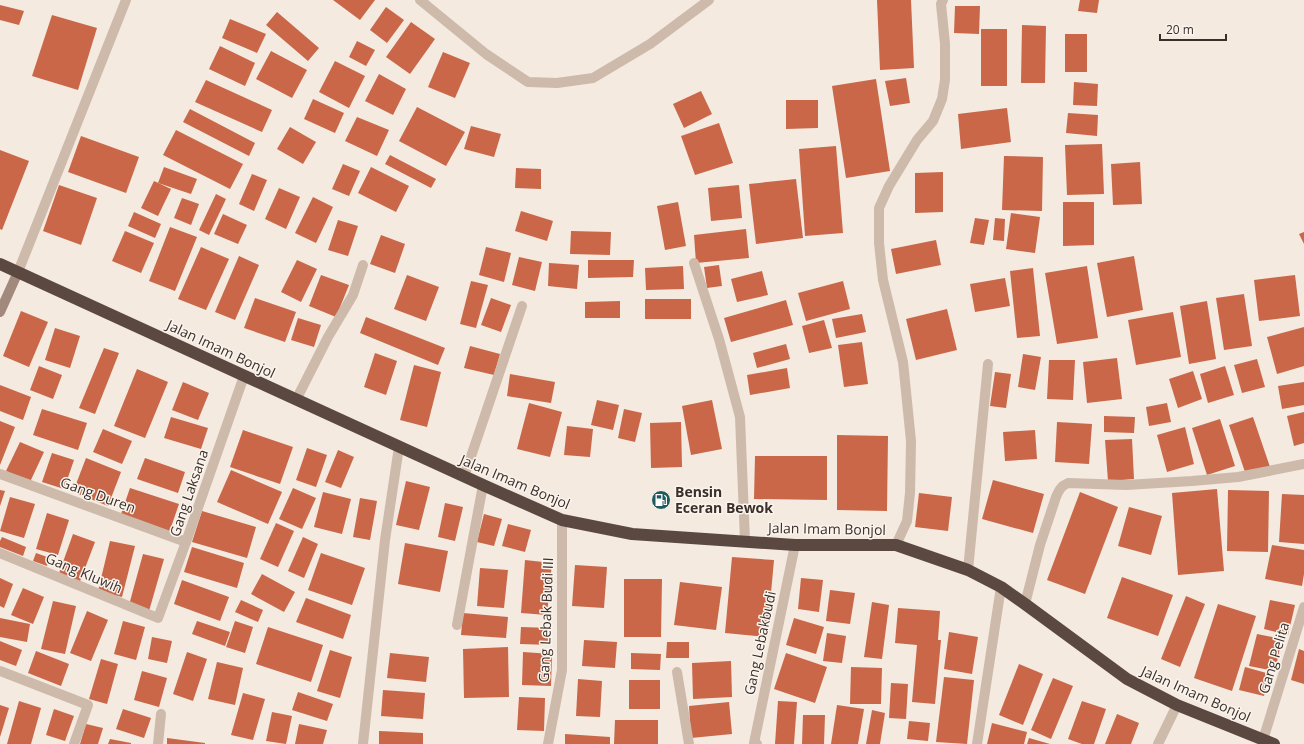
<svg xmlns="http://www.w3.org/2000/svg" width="1304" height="744" font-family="'Open Sans',sans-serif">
  <rect width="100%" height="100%" fill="#f4eae0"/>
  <g fill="#c96748">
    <path d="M333,0H375L360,20Z"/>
    <path d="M877,0H911L914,68L880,70Z"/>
    <path d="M1080,0H1099L1097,13L1078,11Z"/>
    <path d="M0,5L24,11L19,25L0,20Z"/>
    <path d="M955,6H980L979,34L954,33Z"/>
    <path d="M386,7L404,20L387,43L370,30Z"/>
    <path d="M277,12L319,48L308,61L266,25Z"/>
    <path d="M52,15L97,28L78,90L32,76Z"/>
    <path d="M230,19L266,34L257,53L222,38Z"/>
    <path d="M411,22L435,39L410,74L386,57Z"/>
    <path d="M1022,25L1046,26L1045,83H1021Z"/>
    <rect x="981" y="29" width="26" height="57"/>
    <rect x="1065" y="34" width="22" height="38"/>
    <path d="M357,41L375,50L366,66L349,57Z"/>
    <path d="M220,46L255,63L245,86L209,69Z"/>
    <path d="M271,51L307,70L292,98L256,79Z"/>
    <path d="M443,52L470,63L455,98L428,87Z"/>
    <path d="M335,61L365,76L349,108L319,92Z"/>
    <path d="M379,74L406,89L393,115L365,101Z"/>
    <path d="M906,78L910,103L890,106L885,81Z"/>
    <path d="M876,79L890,171L846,178L832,86Z"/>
    <path d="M206,80L272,110L262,132L195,102Z"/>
    <path d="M1074,82L1098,84L1097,106L1073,105Z"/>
    <path d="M701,91L712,114L684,128L673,104Z"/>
    <path d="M313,99L344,113L335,133L304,119Z"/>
    <path d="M786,100H818V128L786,129Z"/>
    <path d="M417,107L465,132L446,166L399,141Z"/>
    <path d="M1007,108L1011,142L961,149L958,114Z"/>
    <path d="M190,109L255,143L249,156L183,122Z"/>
    <path d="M1068,113L1098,115L1097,136L1066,133Z"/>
    <path d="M357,117L389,130L377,156L345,141Z"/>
    <path d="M719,123L733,163L695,175L681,136Z"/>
    <path d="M471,126L501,134L494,157L464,149Z"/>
    <path d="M290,127L316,142L303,164L277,149Z"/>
    <path d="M176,130L243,164L230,189L163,155Z"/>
    <path d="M81,136L139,157L126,193L68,172Z"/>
    <path d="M1102,144L1104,194L1067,195L1065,145Z"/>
    <path d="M836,146L843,233L805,236L799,149Z"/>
    <path d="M0,150L29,161L2,230L0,229Z"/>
    <path d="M390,155L436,179L431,188L385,164Z"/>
    <path d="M1004,156L1043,157L1042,211L1002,210Z"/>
    <path d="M1140,162L1142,204L1113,205L1111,164Z"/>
    <path d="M343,164L360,171L349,196L332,189Z"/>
    <path d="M164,167L197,179L191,194L158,183Z"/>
    <path d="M371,167L409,186L396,212L358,193Z"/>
    <path d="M516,168L541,169V189L515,188Z"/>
    <path d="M943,172V212L915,213V173Z"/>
    <path d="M252,174L267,180L254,211L239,204Z"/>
    <path d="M796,179L803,238L756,244L749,184Z"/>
    <path d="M154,181L171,189L158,216L141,208Z"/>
    <path d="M59,185L97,198L81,245L43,231Z"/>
    <path d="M739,185L742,218L711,221L708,188Z"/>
    <path d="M279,188L300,197L286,229L265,219Z"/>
    <path d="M216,194L226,199L209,235L199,230Z"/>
    <path d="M313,197L333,207L316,243L295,233Z"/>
    <path d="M182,198L199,204L191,225L174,218Z"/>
    <path d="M678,202L686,246L665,250L657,206Z"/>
    <path d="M1063,202H1094V245L1063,246Z"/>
    <path d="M521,211L553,221L547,241L515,231Z"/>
    <path d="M134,212L161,224L155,238L128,226Z"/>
    <path d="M1011,213L1040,217L1035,253L1006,249Z"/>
    <path d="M223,214L247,225L238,244L214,234Z"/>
    <path d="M975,218L989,220L984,245L970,243Z"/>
    <path d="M995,218L1005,219L1004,241L993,240Z"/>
    <path d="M338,220L358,226L348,256L328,250Z"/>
    <path d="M170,227L197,237L175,291L149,281Z"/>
    <path d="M746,229L749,258L696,263L694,235Z"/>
    <path d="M125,231L154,243L141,273L112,261Z"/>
    <path d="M571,231L611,232L610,255L570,254Z"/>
    <path d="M1304,232V244L1299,234Z"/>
    <path d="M381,235L405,244L395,273L370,264Z"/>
    <path d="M936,240L941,265L896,274L891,249Z"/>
    <path d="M201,247L229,259L206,310L178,299Z"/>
    <path d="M486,247L511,253L504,282L479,275Z"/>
    <path d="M239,256L259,265L235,320L215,312Z"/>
    <path d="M1134,256L1143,310L1107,317L1097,263Z"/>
    <path d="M519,257L542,262L535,291L512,285Z"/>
    <path d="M297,260L317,269L301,302L281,292Z"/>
    <path d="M588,260H634L633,277L588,278Z"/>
    <path d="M549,263L579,265L577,289L548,286Z"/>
    <path d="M719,265L722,286L707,288L704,267Z"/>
    <path d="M683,266L684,289L646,290L645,268Z"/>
    <path d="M1087,266L1098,338L1057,344L1045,273Z"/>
    <path d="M1033,268L1040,336L1017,338L1010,271Z"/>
    <path d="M762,271L768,295L737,302L731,279Z"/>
    <path d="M321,275L349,285L336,317L309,306Z"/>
    <path d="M407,275L439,287L426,321L394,309Z"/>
    <path d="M1295,275L1300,316L1259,321L1254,280Z"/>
    <path d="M1005,278L1010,306L975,312L970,284Z"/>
    <path d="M471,281L488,285L476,328L460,324Z"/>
    <path d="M843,281L850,309L806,321L798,293Z"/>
    <path d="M1244,294L1252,346L1224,350L1216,298Z"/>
    <path d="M255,298L296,312L285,342L244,328Z"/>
    <path d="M491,298L511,305L501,332L481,325Z"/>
    <rect x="645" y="299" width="46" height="20"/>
    <path d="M786,300L793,325L731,342L724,318Z"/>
    <path d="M620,301V318H585V302Z"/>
    <path d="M1207,301L1216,359L1189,364L1180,306Z"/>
    <path d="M947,309L957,350L916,360L906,319Z"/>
    <path d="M21,311L48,322L29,367L3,356Z"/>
    <path d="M1173,312L1181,357L1136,365L1128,320Z"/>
    <path d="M862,314L866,332L836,338L832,319Z"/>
    <path d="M366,317L445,348L438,365L360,333Z"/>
    <path d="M298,318L321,325L314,347L291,340Z"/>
    <path d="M824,320L832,348L809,353L802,326Z"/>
    <path d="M1304,327V366L1277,374L1267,337Z"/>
    <path d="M55,328L80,336L70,368L45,360Z"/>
    <path d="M862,342L868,384L844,387L838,345Z"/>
    <path d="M786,344L790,359L757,368L753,353Z"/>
    <path d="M470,346L500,354L494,375L464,368Z"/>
    <path d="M104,348L119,353L95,414L79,408Z"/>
    <path d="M375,353L397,361L386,395L364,387Z"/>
    <path d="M1023,354L1041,357L1035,390L1018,387Z"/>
    <path d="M1117,358L1122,399L1087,403L1083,362Z"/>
    <path d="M1257,359L1265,387L1242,393L1234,365Z"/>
    <path d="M1049,360H1075L1073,400L1047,399Z"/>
    <path d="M414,365L441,372L427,427L400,420Z"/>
    <path d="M39,366L62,375L53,399L30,390Z"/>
    <path d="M1225,366L1234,395L1208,403L1200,374Z"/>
    <path d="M787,368L790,388L750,395L747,375Z"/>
    <path d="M137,369L168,382L145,438L114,426Z"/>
    <path d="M1193,371L1202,399L1178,408L1169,379Z"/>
    <path d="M995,372L1011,374L1006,408L990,406Z"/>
    <path d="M510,374L555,382L551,403L507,396Z"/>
    <path d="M183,382L209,393L198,420L172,410Z"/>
    <path d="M1304,382V405L1282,409L1278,386Z"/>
    <path d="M0,385L31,397L23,420L0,411Z"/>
    <path d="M597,400L619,405L613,430L591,425Z"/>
    <path d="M712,400L722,449L691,455L682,406Z"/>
    <path d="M529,403L562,412L550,457L517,449Z"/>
    <path d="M1167,403L1171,422L1149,426L1146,407Z"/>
    <path d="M42,409L87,423L78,450L33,435Z"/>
    <path d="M624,409L642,413L635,442L618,438Z"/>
    <path d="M1304,412V443L1294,446L1287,416Z"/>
    <path d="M1104,416L1135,417L1134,433L1104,432Z"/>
    <path d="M171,417L208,428L201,449L164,438Z"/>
    <path d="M1253,417L1270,467L1246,475L1229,425Z"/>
    <path d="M1220,419L1235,466L1207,475L1192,428Z"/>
    <path d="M0,421L15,427L0,465Z"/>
    <path d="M681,422L682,467L651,468L650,423Z"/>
    <path d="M1057,422L1092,424L1089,464L1055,462Z"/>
    <path d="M567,426L593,429L590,457L564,455Z"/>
    <path d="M1185,427L1194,464L1167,472L1157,435Z"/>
    <path d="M103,429L132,441L122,464L93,452Z"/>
    <path d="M243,430L293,447L280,484L230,467Z"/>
    <path d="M1035,430L1037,459L1005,461L1003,432Z"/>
    <path d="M837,435L888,436L887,511L837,510Z"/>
    <path d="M1132,439L1134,479L1108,481L1105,440Z"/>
    <path d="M20,442L44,452L30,482L6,471Z"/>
    <path d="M307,448L327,455L316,487L296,480Z"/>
    <path d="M338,450L354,457L341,488L325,482Z"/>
    <path d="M52,453L74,460L64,489L42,482Z"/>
    <path d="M755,456H827V500L754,499Z"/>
    <path d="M86,458L121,472L108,506L73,492Z"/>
    <path d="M145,458L185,472L178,493L137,479Z"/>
    <path d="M231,470L282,492L268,524L217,502Z"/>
    <path d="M993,480L1044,494L1033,533L982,519Z"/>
    <path d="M406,481L430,487L419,530L396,525Z"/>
    <path d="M130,488L179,504L169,533L120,517Z"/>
    <path d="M293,488L316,498L302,529L279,519Z"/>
    <path d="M1217,489L1224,571L1178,575L1172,493Z"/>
    <path d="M0,490L5,491L0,506Z"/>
    <path d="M1228,490L1269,491L1268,552L1227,551Z"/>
    <path d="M323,492L351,499L342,534L314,527Z"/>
    <path d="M1080,492L1118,507L1085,594L1047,580Z"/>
    <path d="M919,493L952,497L948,531L915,527Z"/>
    <path d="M1282,494L1304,495V544L1279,542Z"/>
    <path d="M10,497L35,504L24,538L0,531Z"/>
    <path d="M360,498L377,501L370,540L353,537Z"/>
    <path d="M445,503L463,507L455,541L438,537Z"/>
    <path d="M1129,507L1162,516L1151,555L1118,546Z"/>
    <path d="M202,511L256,527L247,558L192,542Z"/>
    <path d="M47,513L69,520L58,555L36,549Z"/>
    <path d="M484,514L502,519L494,546L477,542Z"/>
    <path d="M276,523L294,531L278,567L260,559Z"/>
    <path d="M508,524L531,530L525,552L502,546Z"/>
    <path d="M73,534L95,542L79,584L58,576Z"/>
    <path d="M2,537L26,547L23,556L0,547V541Z"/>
    <path d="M303,537L318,544L304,578L288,571Z"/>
    <path d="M110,541L135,546L122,597L98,591Z"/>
    <path d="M405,543L448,551L440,592L398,584Z"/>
    <path d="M1272,545L1304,550V574L1302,586L1265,579Z"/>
    <path d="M192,547L244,563L237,588L184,572Z"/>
    <path d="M36,553L50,558L47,566L33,561Z"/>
    <path d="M321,553L365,568L352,605L308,590Z"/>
    <path d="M143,554L164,559L149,611L129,605Z"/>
    <path d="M732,557L774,560L767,637L725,633Z"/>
    <path d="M525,560L552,563L547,615L521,613Z"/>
    <path d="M575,565L607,567L604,608L572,606Z"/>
    <path d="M480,568L508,570L504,608L477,606Z"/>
    <path d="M262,574L295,592L284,612L251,594Z"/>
    <path d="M1122,577L1173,595L1158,636L1107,618Z"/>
    <path d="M0,578L13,584L4,608L0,606Z"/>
    <path d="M801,578L823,580L819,612L798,609Z"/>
    <path d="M624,579H662L661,637H624Z"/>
    <path d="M182,580L229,597L220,621L174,604Z"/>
    <path d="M680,582L722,587L716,630L674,625Z"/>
    <path d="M23,588L44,597L33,624L11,615Z"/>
    <path d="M830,590L855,593L850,624L826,621Z"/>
    <path d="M1186,596L1205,604L1180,667L1161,659Z"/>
    <path d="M306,598L351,615L343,639L296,622Z"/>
    <path d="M241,600L263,610L258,622L235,612Z"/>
    <path d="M1270,600L1295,605L1288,635L1264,629Z"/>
    <path d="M53,601L76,606L65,654L41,649Z"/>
    <path d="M872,602L889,605L882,659L864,657Z"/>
    <path d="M1218,604L1256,616L1232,691L1194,678Z"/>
    <path d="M898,608L940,611L938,640H941L935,704L912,702L917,645L895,643Z"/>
    <path d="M87,611L108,620L91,661L70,653Z"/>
    <path d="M463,613L508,617L506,638L461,635Z"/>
    <path d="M0,618L30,624L27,642L0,637Z"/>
    <path d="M794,618L824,627L816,654L786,645Z"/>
    <path d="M123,621L145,627L136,660L114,654Z"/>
    <path d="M197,621L230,632L225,646L192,634Z"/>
    <path d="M235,621L253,627L245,653L226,647Z"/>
    <path d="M268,627L323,645L311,682L256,664Z"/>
    <path d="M521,627L551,628V645L520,644Z"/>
    <path d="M949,632L978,637L972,674L944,669Z"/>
    <path d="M827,633L846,636L842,663L823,661Z"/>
    <path d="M1257,634L1282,639L1275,671L1249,666Z"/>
    <path d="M152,637L172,641L167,663L148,659Z"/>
    <path d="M584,640L617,642L615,668L582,666Z"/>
    <path d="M0,641L22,650L16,666L0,660Z"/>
    <path d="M667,642H689V658H666Z"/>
    <path d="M508,647L509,697L464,698L463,649Z"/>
    <path d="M1299,649L1304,651V684L1291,680Z"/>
    <path d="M330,650L352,657L340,698L317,691Z"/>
    <path d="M36,651L69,664L61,686L28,673Z"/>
    <path d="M187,652L207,659L193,701L173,694Z"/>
    <path d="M523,652L552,654L551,686L522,685Z"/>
    <path d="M390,653L429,657L426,682L387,678Z"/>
    <path d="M631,653L661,654L660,670L631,669Z"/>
    <path d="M786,653L827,667L815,703L774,689Z"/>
    <path d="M101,659L118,664L107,704L89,699Z"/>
    <path d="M731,661L732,697L693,699L692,663Z"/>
    <path d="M217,662L243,668L235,705L208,699Z"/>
    <path d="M1019,664L1043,674L1023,725L999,715Z"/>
    <path d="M851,667L882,668L881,704H850Z"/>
    <path d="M1245,667L1270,674L1264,696L1239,690Z"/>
    <path d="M142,671L167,678L159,707L134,700Z"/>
    <path d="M944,677L974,680L967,744L936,742Z"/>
    <path d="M1053,678L1073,686L1051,739L1031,730Z"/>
    <path d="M578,679L602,681L600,717L576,716Z"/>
    <rect x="629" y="680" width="31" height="29"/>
    <path d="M891,683L908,684L906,719L889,718Z"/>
    <path d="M383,690L425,693L423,719L381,716Z"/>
    <path d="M298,692L333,704L327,721L292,710Z"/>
    <path d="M243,693L265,699L253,740L231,735Z"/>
    <path d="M519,697L545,698L544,731L517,730Z"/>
    <path d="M19,701L41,708L31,744H7Z"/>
    <path d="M778,701L797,702L794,744H775Z"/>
    <path d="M1082,701L1106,709L1094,744H1082L1068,739Z"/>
    <path d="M729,702L732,734L691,738L689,706Z"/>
    <path d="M0,705L9,708L0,737Z"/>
    <path d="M837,705L864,709L858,744H831Z"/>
    <path d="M54,709L74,716L65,741L46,735Z"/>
    <path d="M123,709L151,718L144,738L116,729Z"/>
    <path d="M872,710L885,713L880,744H866Z"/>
    <path d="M272,712L292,716L286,744L266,741Z"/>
    <path d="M1117,714L1139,723L1131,744H1105Z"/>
    <path d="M803,715H825L824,744H802Z"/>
    <path d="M615,720H658V744H614Z"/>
    <path d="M909,721L930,723L928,741L907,739Z"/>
    <path d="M992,723L1027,732L1024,744H987Z"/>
    <path d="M86,724L103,728L98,744H80Z"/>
    <path d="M299,724L327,730L323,744H295Z"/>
    <path d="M379,731L423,733V744H379Z"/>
    <path d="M565,734L610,737V744H565Z"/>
    <path d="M167,738L205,743V744H167Z"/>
    <path d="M1029,738L1050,744H1027Z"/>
    <path d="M110,739L131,743V744H108Z"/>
  </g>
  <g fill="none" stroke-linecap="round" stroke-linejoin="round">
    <path stroke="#cdbaab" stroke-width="10" d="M1158,744L1177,705"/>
    <g stroke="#cdbaab" stroke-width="10">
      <path d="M420,0L486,54L528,82L557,83L593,78L650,44L709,0"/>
      <path d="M694,263L719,339L740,417L745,541"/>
      <path d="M18,272L126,0"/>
      <path d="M296,400L328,337L353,295L363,265"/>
      <path d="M0,474L186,542"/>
      <path d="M464,477L522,306"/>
      <path d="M896,545L907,521L910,493L911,441L903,362L883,280L879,243V208L889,186L917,140L933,121L942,99L945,80V44L941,4L943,0"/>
      <path d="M0,553L158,618L186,542L244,376"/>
      <path d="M968,570L988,364"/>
      <path d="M1025,604L1040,545L1056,497C1059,490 1061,486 1068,483L1126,485L1192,481L1238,477L1304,464"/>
      <path d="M457,625L483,485"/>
      <path d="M0,671L88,705L74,744"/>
      <path d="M677,672L689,744"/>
      <path d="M1263,740L1304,607"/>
      <path d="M158,744L161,714"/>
      <path d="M363,744L385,540L399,447"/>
      <path d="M548,744L562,670V520"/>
      <path d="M757,744L754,743L795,545"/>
      <path d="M977,744L1001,587"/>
    </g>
    <path stroke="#a1897c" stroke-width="10" d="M0,312L18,272"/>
    <path stroke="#5b4941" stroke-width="12" d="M0,264L483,485L562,520L632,534L795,545H896L968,570L1001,587L1025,604L1127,679L1177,705L1274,744"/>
  </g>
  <defs>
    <g id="fuel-disc" transform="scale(1)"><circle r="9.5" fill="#1e5a5e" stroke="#fbf4ed"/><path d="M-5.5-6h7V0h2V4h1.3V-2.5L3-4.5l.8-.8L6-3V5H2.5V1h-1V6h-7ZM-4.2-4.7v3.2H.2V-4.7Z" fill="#fff"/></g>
  </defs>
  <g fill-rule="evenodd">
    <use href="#fuel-disc" x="661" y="500"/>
  </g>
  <g text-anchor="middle" stroke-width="3" stroke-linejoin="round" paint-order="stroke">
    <g font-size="14" fill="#3a2f2a" stroke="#fbf4ed">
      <text transform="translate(221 349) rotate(25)" y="5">Jalan Imam Bonjol</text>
      <text transform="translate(515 482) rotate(23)" y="5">Jalan Imam Bonjol</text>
      <text transform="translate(189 493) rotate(-71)" y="5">Gang Laksana</text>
      <text transform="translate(98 495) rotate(20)" y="5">Gang Duren</text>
      <text transform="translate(827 529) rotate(1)" y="5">Jalan Imam Bonjol</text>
      <text transform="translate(84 573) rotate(23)" y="5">Gang Kluwih</text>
      <text transform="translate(546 620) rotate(-88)" y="5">Gang Lebak Budi III</text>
      <text transform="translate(760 643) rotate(-78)" y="5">Gang Lebakbudi</text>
      <text transform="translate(1274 658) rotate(-73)" y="5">Gang Pelita</text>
      <text transform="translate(1196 694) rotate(24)" y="5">Jalan Imam Bonjol</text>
    </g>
    <g font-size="14" font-weight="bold" fill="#3a2f2a" stroke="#fbf4ed" text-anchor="start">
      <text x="675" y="497">Bensin<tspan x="675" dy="16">Eceran Bewok</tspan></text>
    </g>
  </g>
  <path d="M1160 34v6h66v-6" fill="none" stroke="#3a2f2a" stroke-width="2"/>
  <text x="1166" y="34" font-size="12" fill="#3a2f2a" stroke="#fbf4ed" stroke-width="3" paint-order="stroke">20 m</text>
</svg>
